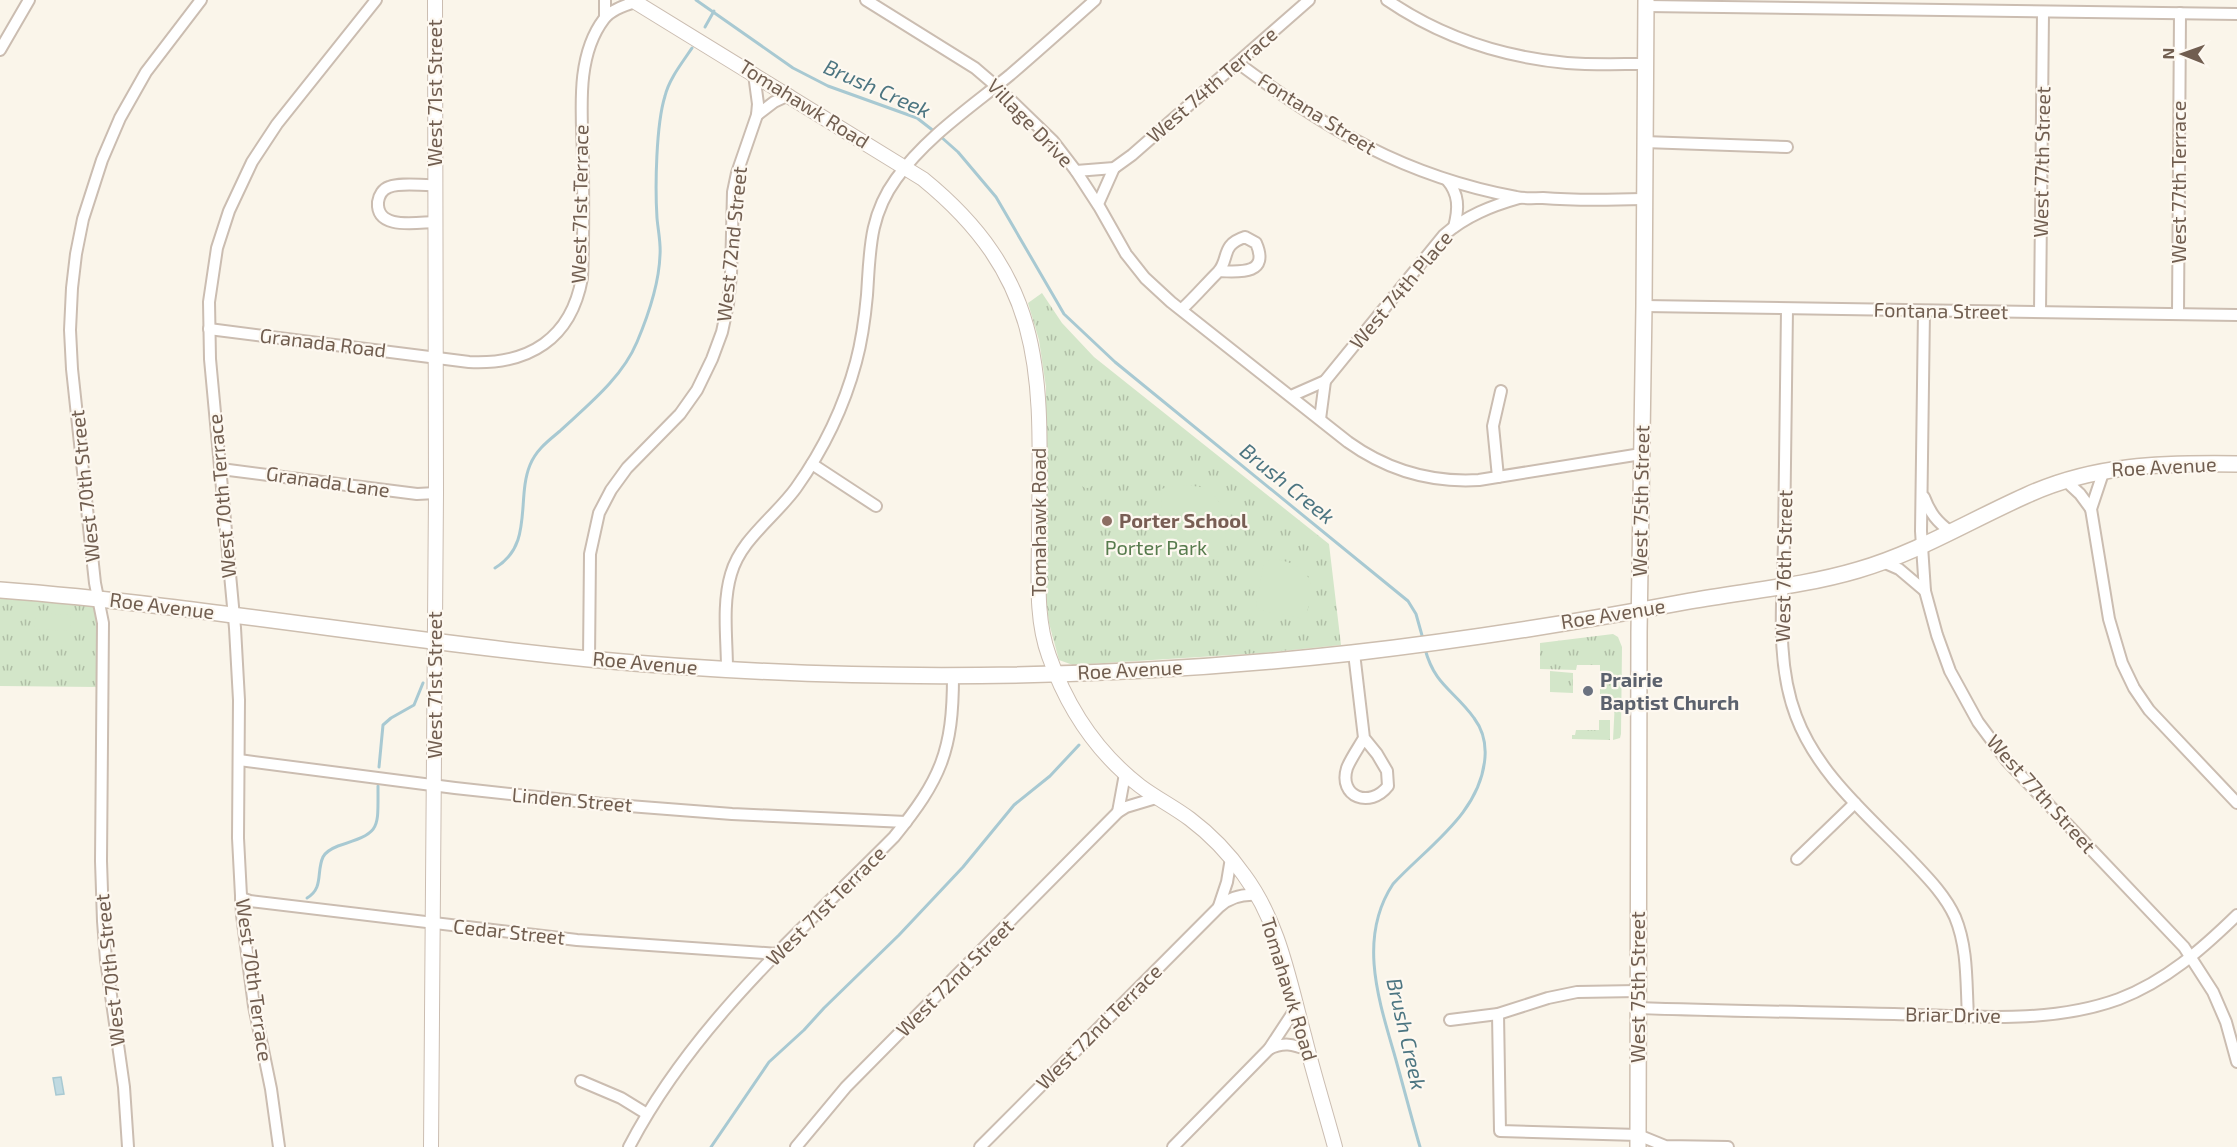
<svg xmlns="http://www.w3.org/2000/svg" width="2237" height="1147" font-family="'Exo 2',sans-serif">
  <defs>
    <pattern id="grass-tufts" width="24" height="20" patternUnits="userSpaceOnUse" patternTransform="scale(1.5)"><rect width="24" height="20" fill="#d3e6c9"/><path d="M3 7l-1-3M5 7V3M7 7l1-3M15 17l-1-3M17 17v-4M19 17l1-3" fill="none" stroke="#b0bea6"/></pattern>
  </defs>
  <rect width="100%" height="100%" fill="#faf5ea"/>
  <g fill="url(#grass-tufts)">
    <path d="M1042,293L1062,323L1094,357L1329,544L1341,645L1263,653L1073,665L1059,660L1049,623L1046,599V387L1039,340L1028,303Z"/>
    <path d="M0,598L92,606L97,612L98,621L97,687L0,686Z"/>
    <path d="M1613,634L1618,637L1622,647L1621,734L1620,738L1613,740L1615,701H1600V665H1577L1576,670L1540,669V643Z"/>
    <path d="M1550,671L1573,673V693L1550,692Z"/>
    <path d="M1599,720H1610V740L1572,739V735H1575L1576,730H1599Z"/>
  </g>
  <g fill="#d3e6c9">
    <circle cx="1087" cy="481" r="7"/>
    <path d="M1173,486C1184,486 1198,484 1207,490C1230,503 1226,535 1223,557L1167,556L1162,552L1161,489Z"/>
    <path d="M1275,559C1313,566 1318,586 1304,619L1259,610L1256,605L1264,561Z"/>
    <path d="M36,613L71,615L70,631L34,629Z"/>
  </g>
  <path fill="#c0dae1" stroke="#a8c9d2" stroke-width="1.5" d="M61,1077L64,1094L56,1095L53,1078Z"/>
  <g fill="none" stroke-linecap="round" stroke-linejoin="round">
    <g stroke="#a8c9d2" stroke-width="3">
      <path d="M696,0L793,68L828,86L917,118L935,132"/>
      <path d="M705,27L714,11"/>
      <path d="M940,136L958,152L996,197L1064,314L1115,362L1408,601L1416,614L1423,639"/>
      <path d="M495,568C534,545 516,499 530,465C536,450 548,441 560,431C588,405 622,378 637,342C648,316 659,284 660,255C661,243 658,230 657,218C655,187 656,125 665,96C669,79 682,63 692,48"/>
      <path d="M379,767L383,725L391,718L414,705L423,683"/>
      <path d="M307,898C324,888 316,872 323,857C326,851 333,848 338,846C381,832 378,831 378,786"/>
      <path d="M711,1147L769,1062L804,1030L824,1008L899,935L963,867L1014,805L1050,776L1079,745"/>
      <path d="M1420,1147C1411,1116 1403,1085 1394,1053C1378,998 1358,937 1393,884C1428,846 1481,813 1485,757C1486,743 1483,730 1474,718C1454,690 1435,686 1425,649"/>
    </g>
    <g stroke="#cbbdb1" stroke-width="14">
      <g id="minor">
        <path d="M605,0V17"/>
        <path d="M866,0L975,68L996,86L1053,141L1076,171L1100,208L1126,254L1145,278L1171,302L1348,442C1387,470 1430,483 1479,480L1641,454"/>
        <path d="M1387,0C1441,37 1502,57 1567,63C1592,65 1619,64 1645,64"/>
        <path d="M1646,6L2237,14"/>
        <path d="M0,50L29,0"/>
        <path d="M1238,63C1328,130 1404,176 1516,197C1525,199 1534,198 1543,198C1577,201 1610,200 1644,199"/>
        <path d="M757,115L774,102L789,95"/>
        <path d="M1644,142L1787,147"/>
        <path d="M1076,171L1114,168L1132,155L1309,0"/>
        <path d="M1447,180C1459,194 1459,208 1454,227"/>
        <path d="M1098,204L1114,168"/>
        <path d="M436,222C418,222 376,231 378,202C379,195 383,189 389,187C402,182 422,186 436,185"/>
        <path d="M1644,306L2237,315"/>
        <path d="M1182,309C1194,298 1206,284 1218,272C1230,259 1220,245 1245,237L1256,243C1270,275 1239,272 1219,271"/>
        <path d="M1787,309C1786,386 1785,464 1784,541C1783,599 1775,661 1796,716C1818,775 1869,816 1911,860C1928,878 1945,895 1955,917C1968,948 1966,983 1968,1016"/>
        <path d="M1924,311L1921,531L1925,591L1937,635L1950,671L1978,722L2007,761L2184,947L2213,992L2226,1022L2237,1062"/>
        <path d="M2040,312L2043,12"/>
        <path d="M2178,314L2180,13"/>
        <path d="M209,329L469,362C529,365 571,339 582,278C584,238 583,198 583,158C582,113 575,57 604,19C611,10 625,5 636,2"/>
        <path d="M1291,396L1325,381L1444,235C1466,216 1491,206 1519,198"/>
        <path d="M1320,419L1325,381"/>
        <path d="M812,464L876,506"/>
        <path d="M221,469L417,494L436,493"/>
        <path d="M2104,470L2091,509L2109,619L2122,663L2134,688L2149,710L2237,803"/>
        <path d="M1498,477L1493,426L1501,391"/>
        <path d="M2066,481L2080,494L2091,509"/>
        <path d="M1924,497C1930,513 1937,522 1951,532"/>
        <path d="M1883,562L1899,569L1925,591"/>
        <path d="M1354,653L1364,738L1377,754L1387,771L1388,786C1370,809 1338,797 1347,768C1351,758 1359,747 1364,738"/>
        <path d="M589,659L590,554L599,513L611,490L627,468L680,414L697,390L712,359L722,332L728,304L731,275L733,192L737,173L757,115L758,104L754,74"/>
        <path d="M727,669C727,639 722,604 731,574C741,539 775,517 796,488C823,450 844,407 856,362C862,340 865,317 867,295C870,251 869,216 896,179C926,137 971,107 1010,75C1039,50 1067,25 1095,0"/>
        <path d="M239,760L455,788L603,804L732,814L906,822"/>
        <path d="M1118,812L1125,774"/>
        <path d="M1797,859L1855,803"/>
        <path d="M241,898L250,901L577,940L778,954"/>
        <path d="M1219,906L1227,882L1231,858"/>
        <path d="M1638,1008C1723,1011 1808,1012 1894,1014C1968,1016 2048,1025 2119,999C2166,981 2202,949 2237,915"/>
        <path d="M1498,1014L1500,1131L1638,1135L1665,1146L1728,1147"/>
        <path d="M1450,1020L1498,1014L1548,998L1577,992L1638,991"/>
        <path d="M1269,1049C1283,1042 1293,1044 1307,1050"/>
        <path d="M581,1081L621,1098L647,1114"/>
        <path d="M128,1147L124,1087L106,960L103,921L101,861L103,623L95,583L72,369L70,330L72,288L76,254L83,219L102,160L120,118L146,72L201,0"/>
        <path d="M279,1147L271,1089L254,1006L242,915L238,838L239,700L235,628L210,359L209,302L217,248L229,211L252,162L277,124L376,0"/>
        <path d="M629,1147C693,1024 798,934 894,837C941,779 953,751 953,676"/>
        <path d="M796,1147L846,1087L1118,812L1126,807L1156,798"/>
        <path d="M980,1147L1219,907C1230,897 1243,894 1257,895"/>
        <path d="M1173,1147L1269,1049L1296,1008"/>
      </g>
    </g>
    <g stroke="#cbbdb1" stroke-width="16">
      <g id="tertiary">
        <path d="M632,0L923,179C1052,284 1040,384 1039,535C1039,575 1035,618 1049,656C1067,707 1096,752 1140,786C1156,798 1174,807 1190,819C1210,834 1230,855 1244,875C1279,922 1289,980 1304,1035C1313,1072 1325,1110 1335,1147"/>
        <path d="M431,1147L436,493L435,0"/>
      </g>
    </g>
    <g stroke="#cdbeaf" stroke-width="18">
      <g id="secondary">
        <path d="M0,590C197,605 392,640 589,659C843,683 1099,681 1352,653C1465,640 1578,622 1690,601C1746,591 1804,586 1858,570C1917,553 1969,521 2025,496C2094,464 2162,463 2237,464"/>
        <path d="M1638,1147L1639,632L1644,306L1646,0"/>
      </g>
    </g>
    <use href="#minor" stroke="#fff" stroke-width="10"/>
    <use href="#tertiary" stroke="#fff" stroke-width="14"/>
    <use href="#secondary" stroke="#fff" stroke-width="15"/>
  </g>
  <circle fill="#8d6e63" stroke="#fdf8f0" stroke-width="2" cx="1107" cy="521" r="6"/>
  <circle fill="#6b7280" stroke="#fdf8f0" stroke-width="2" cx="1588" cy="691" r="6"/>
  <g text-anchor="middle" stroke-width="4.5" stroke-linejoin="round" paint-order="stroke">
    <g font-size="20" fill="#715e50" stroke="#fdf8f0">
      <text transform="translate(1212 85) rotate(-41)" y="7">West 74th Terrace</text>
      <text transform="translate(435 93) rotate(-90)" y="7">West 71st Street</text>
      <text transform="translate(804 104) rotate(32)" y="7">Tomahawk Road</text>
      <text transform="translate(1317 114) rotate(32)" y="7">Fontana Street</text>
      <text transform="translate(1030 123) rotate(46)" y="7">Village Drive</text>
      <text transform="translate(2042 162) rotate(-89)" y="7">West 77th Street</text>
      <text transform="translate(2179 182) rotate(-90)" y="7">West 77th Terrace</text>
      <text transform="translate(580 204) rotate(-89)" y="7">West 71st Terrace</text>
      <text transform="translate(732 244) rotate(-84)" y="7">West 72nd Street</text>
      <text transform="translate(1401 290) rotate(-50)" y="7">West 74th Place</text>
      <text transform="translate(1941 311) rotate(1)" y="7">Fontana Street</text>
      <text transform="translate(323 343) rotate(7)" y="7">Granada Road</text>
      <text transform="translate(2164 467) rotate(-3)" y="7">Roe Avenue</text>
      <text transform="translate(328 482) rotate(8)" y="7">Granada Lane</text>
      <text transform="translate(85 486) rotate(-96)" y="7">West 70th Street</text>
      <text transform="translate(222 496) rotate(-95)" y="7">West 70th Terrace</text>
      <text transform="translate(1641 501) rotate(-89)" y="7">West 75th Street</text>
      <text transform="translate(1039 522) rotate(-90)" y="7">Tomahawk Road</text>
      <text transform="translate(1784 566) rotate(-89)" y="7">West 76th Street</text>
      <text transform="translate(162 606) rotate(7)" y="7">Roe Avenue</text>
      <text transform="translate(1613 614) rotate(-9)" y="7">Roe Avenue</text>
      <text transform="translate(645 663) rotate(5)" y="7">Roe Avenue</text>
      <text transform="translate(1130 670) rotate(-3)" y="7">Roe Avenue</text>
      <text transform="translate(435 685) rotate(-90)" y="7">West 71st Street</text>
      <text transform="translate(2041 794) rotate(48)" y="7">West 77th Street</text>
      <text transform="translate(572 800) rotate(5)" y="7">Linden Street</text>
      <text transform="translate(826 906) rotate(-45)" y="7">West 71st Terrace</text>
      <text transform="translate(509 932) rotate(6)" y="7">Cedar Street</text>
      <text transform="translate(110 970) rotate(-96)" y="7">West 70th Street</text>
      <text transform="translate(955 978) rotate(-45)" y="7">West 72nd Street</text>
      <text transform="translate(254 980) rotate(82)" y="7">West 70th Terrace</text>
      <text transform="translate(1638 987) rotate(-90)" y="7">West 75th Street</text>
      <text transform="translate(1289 989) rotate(73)" y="7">Tomahawk Road</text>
      <text transform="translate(1953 1015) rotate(1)" y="7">Briar Drive</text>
      <text transform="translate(1099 1027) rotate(-45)" y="7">West 72nd Terrace</text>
    </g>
    <g font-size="20" font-weight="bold" fill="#785e54" stroke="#fdf8f0" text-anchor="start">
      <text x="1119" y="528">Porter School</text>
    </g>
    <g font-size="20" fill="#577b4d" stroke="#fdf8f0">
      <text x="1156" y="555">Porter Park</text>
    </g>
    <g font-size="20" font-weight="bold" fill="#5b616d" stroke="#fdf8f0" text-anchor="start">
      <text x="1600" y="687">Prairie<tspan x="1600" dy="23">Baptist Church</tspan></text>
    </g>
    <g font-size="21" font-style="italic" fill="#4c7581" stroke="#fdf8f0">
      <text transform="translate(877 89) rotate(24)" y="7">Brush Creek</text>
      <text transform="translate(1287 484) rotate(39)" y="7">Brush Creek</text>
      <text transform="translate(1406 1034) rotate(77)" y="7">Brush Creek</text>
    </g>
  </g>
  <g transform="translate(2183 54) rotate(271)" stroke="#fdf8f0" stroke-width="4.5" paint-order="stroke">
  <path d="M0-4.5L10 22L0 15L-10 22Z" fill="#715e50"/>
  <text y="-9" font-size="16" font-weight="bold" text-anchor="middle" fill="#715e50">N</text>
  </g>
</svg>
